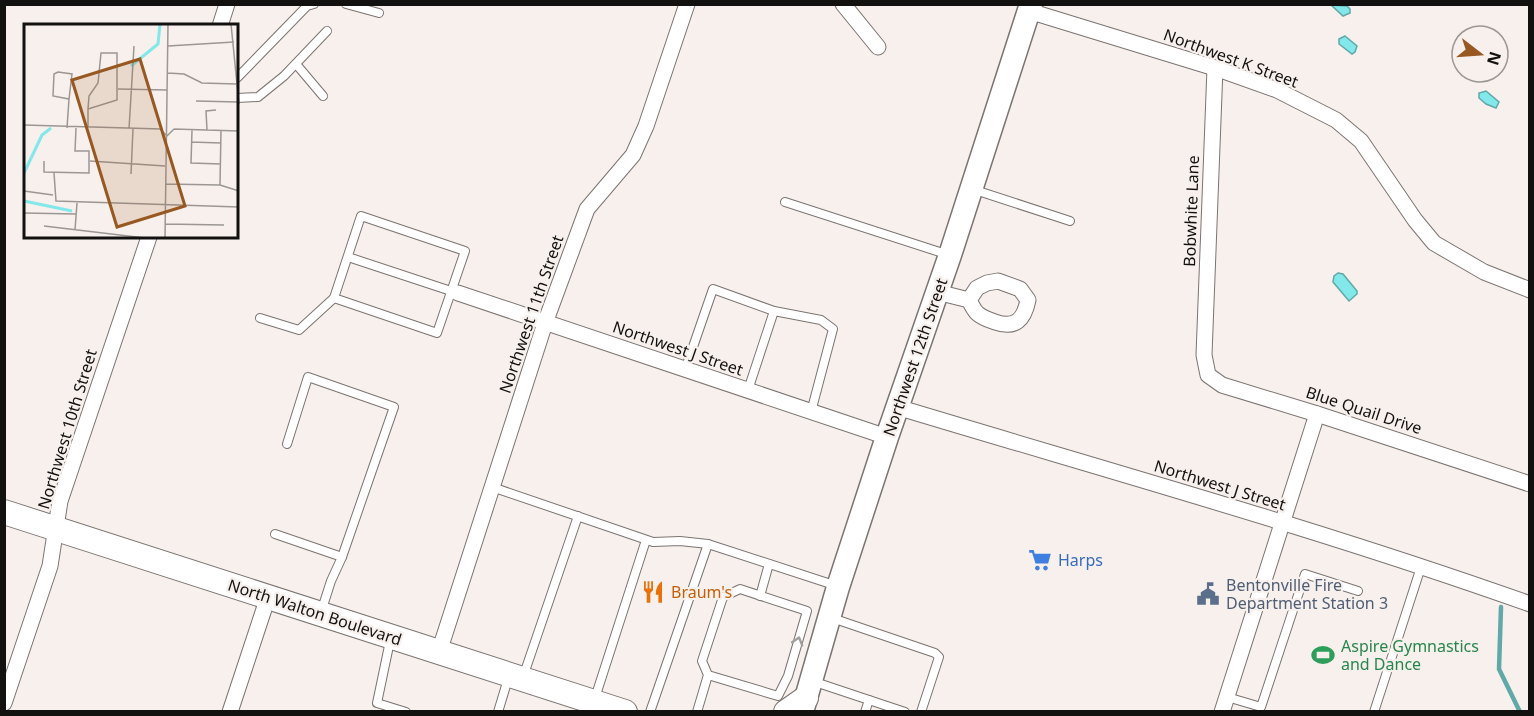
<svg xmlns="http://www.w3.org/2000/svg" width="1534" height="716" font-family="'Noto Sans',sans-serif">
  <rect width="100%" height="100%" fill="#f7f0ec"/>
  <g fill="#82e8e9" stroke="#61a8a8" stroke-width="1.5">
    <path d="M1331,5L1347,6L1350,9V13L1343,16Z"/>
    <path d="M1345,36L1357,46L1355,52L1352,54L1339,44V39Z"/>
    <path d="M1486,91L1499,102L1496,108L1486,104L1479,98V93Z"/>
    <path d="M1338,273L1343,274L1357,291V294L1349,301L1333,282L1334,276Z"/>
  </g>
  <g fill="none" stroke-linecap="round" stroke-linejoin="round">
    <path stroke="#61a8a8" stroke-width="4.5" d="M1501,607L1499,669L1520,712"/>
    <g stroke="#7b7471" stroke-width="10">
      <g id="lane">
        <path d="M346,4L379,13"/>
        <path d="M296,64L323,96"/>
        <path d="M237,78L307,6L314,4"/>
        <path d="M237,98L258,97L284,76L327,31"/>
        <path d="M972,189L1070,221"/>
        <path d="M785,202L949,255"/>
        <path d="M361,216L465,251L437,333L334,298Z"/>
        <path d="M348,257L454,292"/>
        <path d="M260,318L299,330L334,298"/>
        <path d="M685,370L713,289L774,311"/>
        <path d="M748,390L774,311L821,320L833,329L811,412"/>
        <path d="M287,444L308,377L394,407L342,557"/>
        <path d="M492,487L653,542L680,541L708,544L837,586"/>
        <path d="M275,534L342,557L331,581L321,612"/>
        <path d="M760,596L769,564"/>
        <path d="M832,618L935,653L939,657L921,712"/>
        <path d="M390,641L377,703L406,712"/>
        <path d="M523,677L578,516"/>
        <path d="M812,681L905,712"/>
        <path d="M1227,697L1261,707L1305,574L1358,591"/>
        <path d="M595,698L646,540"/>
        <path d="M498,712L508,679"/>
        <path d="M650,712L708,544"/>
        <path d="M697,712L708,675L778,696L788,676L807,611L740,589L723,597L702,661L708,675"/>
        <path d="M865,712L869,700"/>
        <path d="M1374,712L1421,567"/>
      </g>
    </g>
    <g stroke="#7b7471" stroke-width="17">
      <g id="street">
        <path d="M843,4L878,47"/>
        <path d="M1029,11L1215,68L1277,90L1336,120L1361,141L1415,220L1434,243L1484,272L1530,290"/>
        <path d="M220,26L227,4"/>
        <path d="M1215,68L1204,355L1208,375L1222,385L1317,414L1530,484"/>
        <path d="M937,292L969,300C971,304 974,310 977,313C981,317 989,320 995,322C1015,329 1024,320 1028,300L1020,289L998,281L987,283L977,288L969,300"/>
        <path d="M458,293L887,437"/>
        <path d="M897,407C1109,471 1322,530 1530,604"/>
        <path d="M439,652L545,323L587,209L633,155L646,126L687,4"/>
        <path d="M4,703L50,566L60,501L149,237"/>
        <path d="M230,712L268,597"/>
        <path d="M1222,712L1317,414"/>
      </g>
    </g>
    <g stroke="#7b7471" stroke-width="25">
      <path id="secondary" d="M802,712L838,587L887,437L950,255L1031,4"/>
    </g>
    <g stroke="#7b7471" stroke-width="26">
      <g id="primary">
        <path d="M4,512L625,712"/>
        <path d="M786,712L806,698"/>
      </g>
    </g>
    <use href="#lane" stroke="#fff" stroke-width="8"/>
    <use href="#street" stroke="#fff" stroke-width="15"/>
    <use href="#secondary" stroke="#fff" stroke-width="22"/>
    <use href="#primary" stroke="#fff" stroke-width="24"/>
  </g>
  <defs><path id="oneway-chevron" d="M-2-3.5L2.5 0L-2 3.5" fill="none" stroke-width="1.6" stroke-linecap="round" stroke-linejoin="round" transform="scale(1.5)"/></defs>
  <use stroke="#a1a09f" href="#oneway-chevron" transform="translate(798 641) rotate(-73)"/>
  <defs>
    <g id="supermarket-bare" transform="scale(1.8)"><path d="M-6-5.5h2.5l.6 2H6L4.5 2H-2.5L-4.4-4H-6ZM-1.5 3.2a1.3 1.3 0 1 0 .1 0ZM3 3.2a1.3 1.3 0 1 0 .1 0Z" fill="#3f7fe0" stroke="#f7f0ec" stroke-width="2.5" paint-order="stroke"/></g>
    <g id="restaurant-bare" transform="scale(1.8)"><path d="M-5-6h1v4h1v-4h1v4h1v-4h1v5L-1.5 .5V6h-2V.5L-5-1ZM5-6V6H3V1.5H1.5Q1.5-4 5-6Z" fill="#e8710a" stroke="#f7f0ec" stroke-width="2.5" paint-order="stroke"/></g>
    <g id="civic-bare" transform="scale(1.8)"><path d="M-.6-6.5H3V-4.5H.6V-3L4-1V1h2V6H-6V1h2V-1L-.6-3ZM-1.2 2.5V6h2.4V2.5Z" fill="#5c6f8a" stroke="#f7f0ec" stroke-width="2.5" paint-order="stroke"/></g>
    <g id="stadium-bare" transform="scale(1.8)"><path d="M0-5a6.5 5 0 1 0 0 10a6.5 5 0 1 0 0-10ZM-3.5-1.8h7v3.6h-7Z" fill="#2e9e5b" stroke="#f7f0ec" stroke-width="2.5" paint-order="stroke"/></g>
  </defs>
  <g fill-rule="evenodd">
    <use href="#supermarket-bare" x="1040" y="560"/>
    <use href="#restaurant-bare" x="653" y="592"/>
    <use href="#civic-bare" x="1208" y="594"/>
    <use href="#stadium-bare" x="1323" y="655"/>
  </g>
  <g text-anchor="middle" stroke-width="4.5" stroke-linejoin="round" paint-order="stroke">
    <g font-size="16" fill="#131110" stroke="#f7f0ec">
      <text transform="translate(1231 58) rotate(20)" y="6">Northwest K Street</text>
      <text transform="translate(1191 211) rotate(-88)" y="6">Bobwhite Lane</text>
      <text transform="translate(531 314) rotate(-71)" y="6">Northwest 11th Street</text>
      <text transform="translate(678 348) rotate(19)" y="6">Northwest J Street</text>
      <text transform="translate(915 357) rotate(-71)" y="6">Northwest 12th Street</text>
      <text transform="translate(1364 410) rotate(18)" y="6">Blue Quail Drive</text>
      <text transform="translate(67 429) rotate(-73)" y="6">Northwest 10th Street</text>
      <text transform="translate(1220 485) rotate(17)" y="6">Northwest J Street</text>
      <text transform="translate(315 612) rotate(18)" y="6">North Walton Boulevard</text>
    </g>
    <g font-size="16" fill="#366cbe" stroke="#f7f0ec" text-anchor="start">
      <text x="1058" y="566">Harps</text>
    </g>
    <g font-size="16" fill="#4e5e75" stroke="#f7f0ec" text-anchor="start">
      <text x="1226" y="591">Bentonville Fire<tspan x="1226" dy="18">Department Station 3</tspan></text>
    </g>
    <g font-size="16" fill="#c56008" stroke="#f7f0ec" text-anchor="start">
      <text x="671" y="598">Braum's</text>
    </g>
    <g font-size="16" fill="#27864d" stroke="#f7f0ec" text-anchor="start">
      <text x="1341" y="652">Aspire Gymnastics<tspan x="1341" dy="18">and Dance</tspan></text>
    </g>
  </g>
  <g transform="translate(24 24)">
    <rect width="214" height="214" fill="#f7f0ec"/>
    <path fill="none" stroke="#82e8e9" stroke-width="3" d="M107,42L134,20L136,0M0,149L18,111L27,104M0,177L48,187"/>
    <path fill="none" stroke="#9c9794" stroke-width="1.5" d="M43,0H99M207,0L215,80M144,22L210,18M34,48L48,50L45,75L29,72L30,50ZM144,49L160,50L178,59L212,60M94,65L143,66M172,77L214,78M64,85L93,76V29H77L74,59L65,72L64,85V104M0,101L137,105M43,104L45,75M105,105L110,22M136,105L143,112L150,105M150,105L215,107M168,106L167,139L197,140M183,106L182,87L192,86M167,118L197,119M20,137V148L65,149V127H51L52,104M66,137L141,142M30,149L32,177L215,183M107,150L109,105M142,160L196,161L215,167M196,161L197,106M0,167L29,171M0,189L52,190M141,200L200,201M20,202L121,214M51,206L53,179M141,214L144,0"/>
    <path fill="#985822" fill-opacity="0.15" stroke="#985822" stroke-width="3" d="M116,35L161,182L93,203L48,56Z"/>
    <rect width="214" height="214" fill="none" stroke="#131110" stroke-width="3"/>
  </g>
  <rect width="1534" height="716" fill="none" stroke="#131110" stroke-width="12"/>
  <g transform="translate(1480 54) rotate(107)"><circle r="28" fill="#f7f0ec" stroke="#9c9794" stroke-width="1.5"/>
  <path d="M0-4.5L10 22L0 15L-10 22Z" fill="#985822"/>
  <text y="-9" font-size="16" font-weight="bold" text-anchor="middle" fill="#131110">N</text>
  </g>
</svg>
